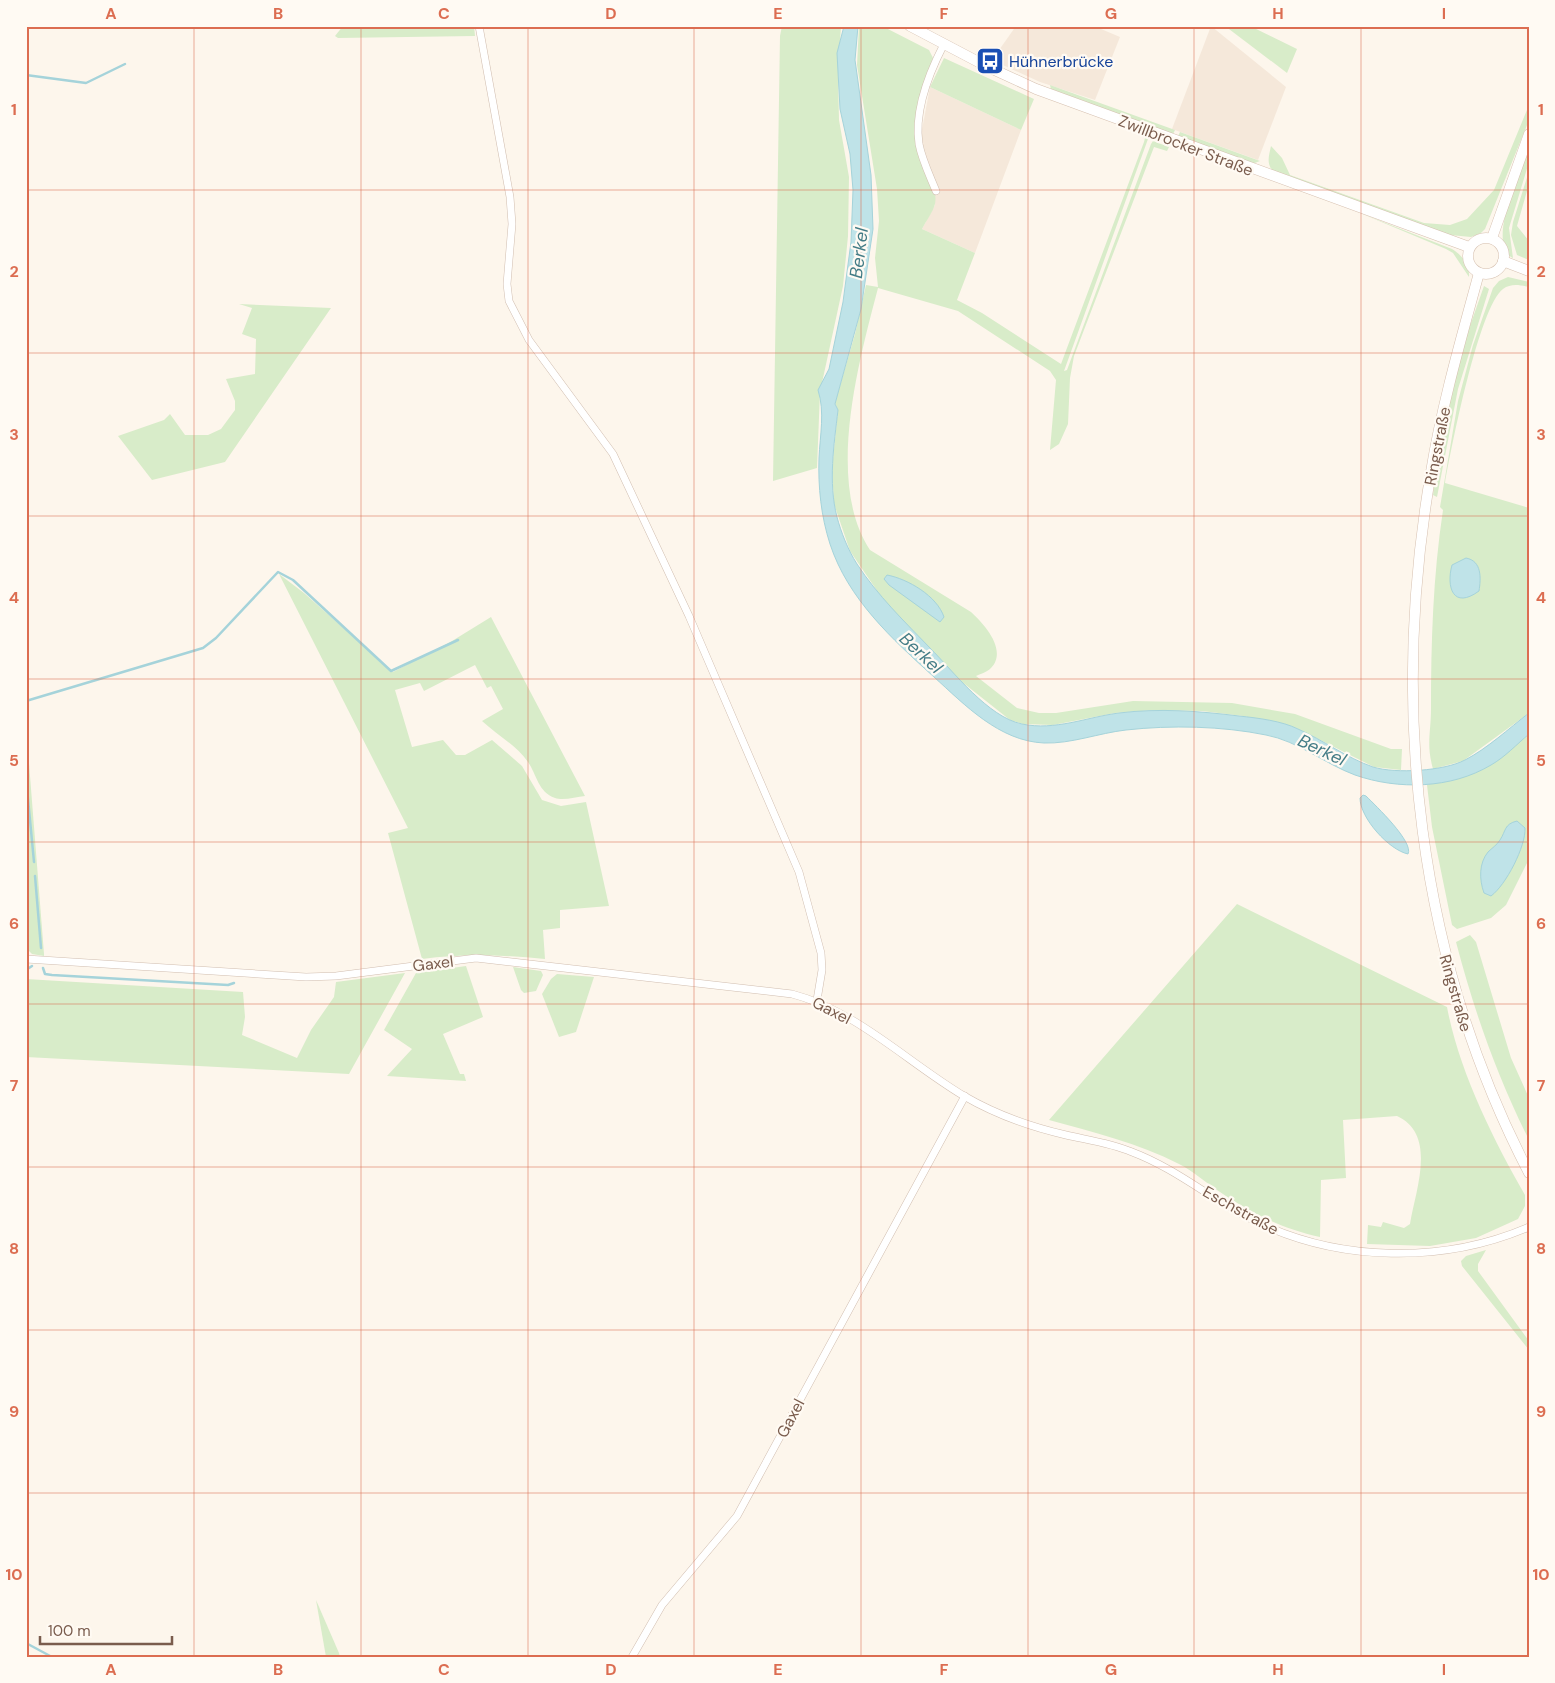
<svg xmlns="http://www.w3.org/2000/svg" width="1555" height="1683" font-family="'DM Sans',sans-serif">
  <rect width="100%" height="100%" fill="#fdf6ec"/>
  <g fill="#f5e8da">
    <path d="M1016,26H1094L1120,37L1095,100L1040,82L992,60Z"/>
    <path d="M1211,26L1286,87L1258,160L1172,129Z"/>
    <path d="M930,87L1021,130L975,253L922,229L935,205L934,190L937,188L922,147L921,135Z"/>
  </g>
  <g fill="#d8ecc9">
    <path d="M343,26H474L475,36L338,38L335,36Z"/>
    <path d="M782,26H841L838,75L839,120L849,177L848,236L843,286L820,392L817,468L773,481L780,36Z"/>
    <path d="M859,26H882L929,50L933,58C923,86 912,115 916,145C919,165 939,184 935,204C933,212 926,221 922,229L975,253L957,300L982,313L1061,364L1144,142L1145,138L1148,139L1064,371L1067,370L1151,144L1153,141L1169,147L1167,151L1154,147L1074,356L1070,378L1068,424L1059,444L1050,450L1056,380L1050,371L958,311L878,288C859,361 825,482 870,550L971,612C984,624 1009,651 990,669C987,672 980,674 976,676L1017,708L1039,713H1056L1133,701L1232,703L1295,714L1391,749H1402L1401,770L1374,767L1296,728L1243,716L1202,711L1154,710L1115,713L1053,725L1023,724L1010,720L957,678L899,618L884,601L850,551L834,504L832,469L838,410L835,403L855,334L866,285L878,287L875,258L879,221L877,189L857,65Z"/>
    <path d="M1225,26H1250L1297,49L1287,73Z"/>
    <path d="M944,58L1034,99L1021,130L930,87Z"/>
    <path d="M1050,85L1175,130L1173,134L1051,89Z"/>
    <path d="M1529,105V120L1485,229L1481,233L1471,237L1450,235L1413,223L1273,171C1266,163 1269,156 1271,146L1282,158L1290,175L1424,223L1450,225L1467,219L1494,190Z"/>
    <path d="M1180,132L1260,161L1252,164L1178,136Z"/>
    <path d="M1529,144V162L1509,228L1513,258C1485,246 1522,165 1529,144Z"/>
    <path d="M1529,171V184L1517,226L1529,241V260L1517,255L1511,235L1513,222Z"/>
    <path d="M1360,213L1452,249C1462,255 1470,265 1469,277L1453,253L1446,249Z"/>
    <path d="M1508,277L1529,282V287C1520,285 1511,283 1503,289C1479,307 1451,448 1445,483L1529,508V713L1463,761L1433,769C1426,744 1431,733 1431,708C1431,642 1433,576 1443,510L1440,507L1458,401L1473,345L1493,288L1499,281Z"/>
    <path d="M1484,286L1489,289L1458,389L1437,497L1433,495L1441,437L1465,340Z"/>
    <path d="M239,304L331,308L225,462L152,480L118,436L164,420L170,414L185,435H208L221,429L235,410V401L226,379L255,374L256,339L242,334L252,308Z"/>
    <path d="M279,574L304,593L393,672L452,641L491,617L585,796C576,797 563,801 555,798C538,792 537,775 528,762C516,745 497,735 482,721L503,709L491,686L487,688L475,665L424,691L420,683L395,690L412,747L443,740L456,755H465L492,740L522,766L542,800L561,806L586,802L609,906L560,910V928L543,930L545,959C503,955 464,953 422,959L388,833L408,828Z"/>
    <path d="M26,725L44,954V956L32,954L26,948Z"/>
    <path d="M1529,734V859L1506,905L1491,918L1457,929L1452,925L1432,827L1427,785L1509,750Z"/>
    <path d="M1237,904L1447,1007C1459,1071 1493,1139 1525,1195V1206L1518,1219L1476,1238L1430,1246L1367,1244L1368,1225L1381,1227L1383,1222L1404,1228L1410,1224C1415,1191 1438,1135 1397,1116L1343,1120L1346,1178L1321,1180L1320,1237C1281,1228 1253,1214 1220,1192C1206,1183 1193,1171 1179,1164C1138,1143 1093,1132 1049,1120Z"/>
    <path d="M1470,935L1476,942L1511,1058L1529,1098V1140C1497,1076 1474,1011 1456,942Z"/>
    <path d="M466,966L483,1017L443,1034L460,1074H464L466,1081L387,1076L412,1049L384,1030L416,973Z"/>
    <path d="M513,967L541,971L543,975L536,991L524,993L521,990Z"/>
    <path d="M405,973L349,1074L26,1057V979L243,992L245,1017L242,1035L297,1058L311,1030L334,997L336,982Z"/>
    <path d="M557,974L594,977L576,1032L559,1037L542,994L551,979Z"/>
    <path d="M1486,1250L1478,1264V1271L1529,1341V1350L1462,1266L1461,1261L1466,1256Z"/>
    <path d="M316,1600L339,1653L340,1657H326Z"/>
  </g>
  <g fill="#bfe3e8" stroke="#a5d3da">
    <path d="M844,26H858L855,60L871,175L873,229L861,309L835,404L838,410C834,445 828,482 837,517C841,532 848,550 857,564C878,596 904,621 930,648C954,672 988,717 1022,724C1055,731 1087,717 1119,713C1159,708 1199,711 1239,716C1258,718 1282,721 1298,729C1323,740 1347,758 1373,767C1396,774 1444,771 1465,760C1488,748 1508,729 1529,713V734C1517,744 1505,757 1491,765C1451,789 1398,790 1355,775C1325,764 1298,741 1266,735C1222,726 1171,725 1126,730C1099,733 1071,744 1044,743C999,741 965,705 934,677C892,639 848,599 830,544C821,516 818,487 819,458C820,435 825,412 818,390L829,369L843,302L851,242L853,190L850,154L840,109L837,53Z"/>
    <path d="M1466,558C1482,561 1481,578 1479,591C1453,610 1446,587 1452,565Z"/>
    <path d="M887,575C908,579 937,596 944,617L940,622L889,585L884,579Z"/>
    <path d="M1363,795L1366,796C1376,806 1414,842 1408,854C1389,850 1360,818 1360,798Z"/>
    <path d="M1517,821L1525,828C1526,846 1506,885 1491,896L1484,893C1479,879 1479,863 1488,852C1492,848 1497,845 1500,840C1506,831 1504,824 1517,821Z"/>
  </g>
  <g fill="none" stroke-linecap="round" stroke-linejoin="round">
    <g stroke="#a5d3da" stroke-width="2.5">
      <path d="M26,75L86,83L125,64"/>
      <path d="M26,701L203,648L216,638L278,572L293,580L391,671L458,640"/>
      <path d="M26,778L34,862"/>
      <path d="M35,876L41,948"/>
      <path d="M43,968L45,974L52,975L228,985L234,983"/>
      <path d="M26,970L32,966"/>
      <path d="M26,1643L52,1657"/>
    </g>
    <g stroke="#d1beb0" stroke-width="8">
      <g id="street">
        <path d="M479,26L510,197L512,224L507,284L509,301L529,340L613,454L689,616L799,872L821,953L822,970L817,1000"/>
        <path d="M936,191C930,176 922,160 919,144C914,111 929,73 944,44"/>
        <path d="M26,959L306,977L336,976L476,958L792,994C857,1011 907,1062 964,1096C995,1114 1031,1127 1066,1135C1088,1140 1111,1143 1132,1152C1177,1169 1212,1200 1255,1221C1339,1262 1443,1264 1529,1227"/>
        <path d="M632,1657L662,1605L737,1516L965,1096"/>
      </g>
    </g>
    <g stroke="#d6c0b0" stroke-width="11">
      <g id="secondary">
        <path d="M910,26L988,67L1036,89L1469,247"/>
        <circle cx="1486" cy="256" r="18"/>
        <path d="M1492,238L1529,134"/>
        <path d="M1503,261L1529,271"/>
        <path d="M1479,273C1461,339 1442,404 1431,472C1390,709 1417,958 1529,1173"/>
      </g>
    </g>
    <use href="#street" stroke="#fff" stroke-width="7"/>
    <use href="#secondary" stroke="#fff" stroke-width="10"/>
  </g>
  <path fill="none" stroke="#dc6d51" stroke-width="1" stroke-opacity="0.55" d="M194,26V1657M361,26V1657M528,26V1657M694,26V1657M861,26V1657M1028,26V1657M1194,26V1657M1361,26V1657M26,190H1529M26,353H1529M26,516H1529M26,679H1529M26,842H1529M26,1004H1529M26,1167H1529M26,1330H1529M26,1493H1529"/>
  <defs>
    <g id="bus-square" transform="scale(1.4375)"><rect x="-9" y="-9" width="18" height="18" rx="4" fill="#1a4fb4" stroke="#fffaf3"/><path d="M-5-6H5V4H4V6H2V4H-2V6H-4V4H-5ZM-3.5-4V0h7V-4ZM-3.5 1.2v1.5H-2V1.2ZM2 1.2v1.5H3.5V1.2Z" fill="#fff"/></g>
  </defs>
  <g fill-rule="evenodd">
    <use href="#bus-square" x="990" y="61"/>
  </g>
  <g text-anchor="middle" stroke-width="4.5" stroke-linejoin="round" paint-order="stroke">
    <g font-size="16" fill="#164399" stroke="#fffaf3" text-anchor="start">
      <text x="1009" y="67">Hühnerbrücke</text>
    </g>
    <g font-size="16" fill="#7a5c4d" stroke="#fffaf3">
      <text transform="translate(1186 145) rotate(21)" y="6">Zwillbrocker Straße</text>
      <text transform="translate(1437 446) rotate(-79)" y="6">Ringstraße</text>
      <text transform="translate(433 963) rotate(-7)" y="6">Gaxel</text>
      <text transform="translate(1456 993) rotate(74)" y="6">Ringstraße</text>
      <text transform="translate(832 1010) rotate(27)" y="6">Gaxel</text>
      <text transform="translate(1241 1210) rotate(29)" y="6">Eschstraße</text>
      <text transform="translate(790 1418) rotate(-62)" y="6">Gaxel</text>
    </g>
    <g font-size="18" font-style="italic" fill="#437c86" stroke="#fffaf3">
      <text transform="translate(859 253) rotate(-83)" y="6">Berkel</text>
      <text transform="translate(921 653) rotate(43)" y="6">Berkel</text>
      <text transform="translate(1322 750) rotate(25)" y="6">Berkel</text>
    </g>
  </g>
  <rect width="1555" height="1683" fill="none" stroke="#fffaf3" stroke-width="55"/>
  <path d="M40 1636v8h132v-8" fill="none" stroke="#7a5c4d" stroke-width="2.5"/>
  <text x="48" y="1636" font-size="15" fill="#7a5c4d" stroke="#fffaf3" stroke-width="4" paint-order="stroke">100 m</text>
  <rect x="28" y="28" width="1500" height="1628" fill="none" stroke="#dc6d51" stroke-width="2"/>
  <g font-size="16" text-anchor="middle" font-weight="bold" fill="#dc6d51">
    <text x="111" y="19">A</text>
    <text x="278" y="19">B</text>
    <text x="444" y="19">C</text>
    <text x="611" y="19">D</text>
    <text x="778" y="19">E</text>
    <text x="944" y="19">F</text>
    <text x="1111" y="19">G</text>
    <text x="1278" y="19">H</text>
    <text x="1444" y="19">I</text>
    <text x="14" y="115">1</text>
    <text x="1541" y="115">1</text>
    <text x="14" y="277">2</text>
    <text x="1541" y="277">2</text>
    <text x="14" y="440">3</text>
    <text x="1541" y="440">3</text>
    <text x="14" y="603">4</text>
    <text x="1541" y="603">4</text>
    <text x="14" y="766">5</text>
    <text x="1541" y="766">5</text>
    <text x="14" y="929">6</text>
    <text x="1541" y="929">6</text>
    <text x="14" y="1091">7</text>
    <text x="1541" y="1091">7</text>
    <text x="14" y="1254">8</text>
    <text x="1541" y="1254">8</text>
    <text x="14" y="1417">9</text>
    <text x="1541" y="1417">9</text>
    <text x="14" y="1580">10</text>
    <text x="1541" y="1580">10</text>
    <text x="111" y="1675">A</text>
    <text x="278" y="1675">B</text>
    <text x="444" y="1675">C</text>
    <text x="611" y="1675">D</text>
    <text x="778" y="1675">E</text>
    <text x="944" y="1675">F</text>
    <text x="1111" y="1675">G</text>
    <text x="1278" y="1675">H</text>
    <text x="1444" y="1675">I</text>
  </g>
</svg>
